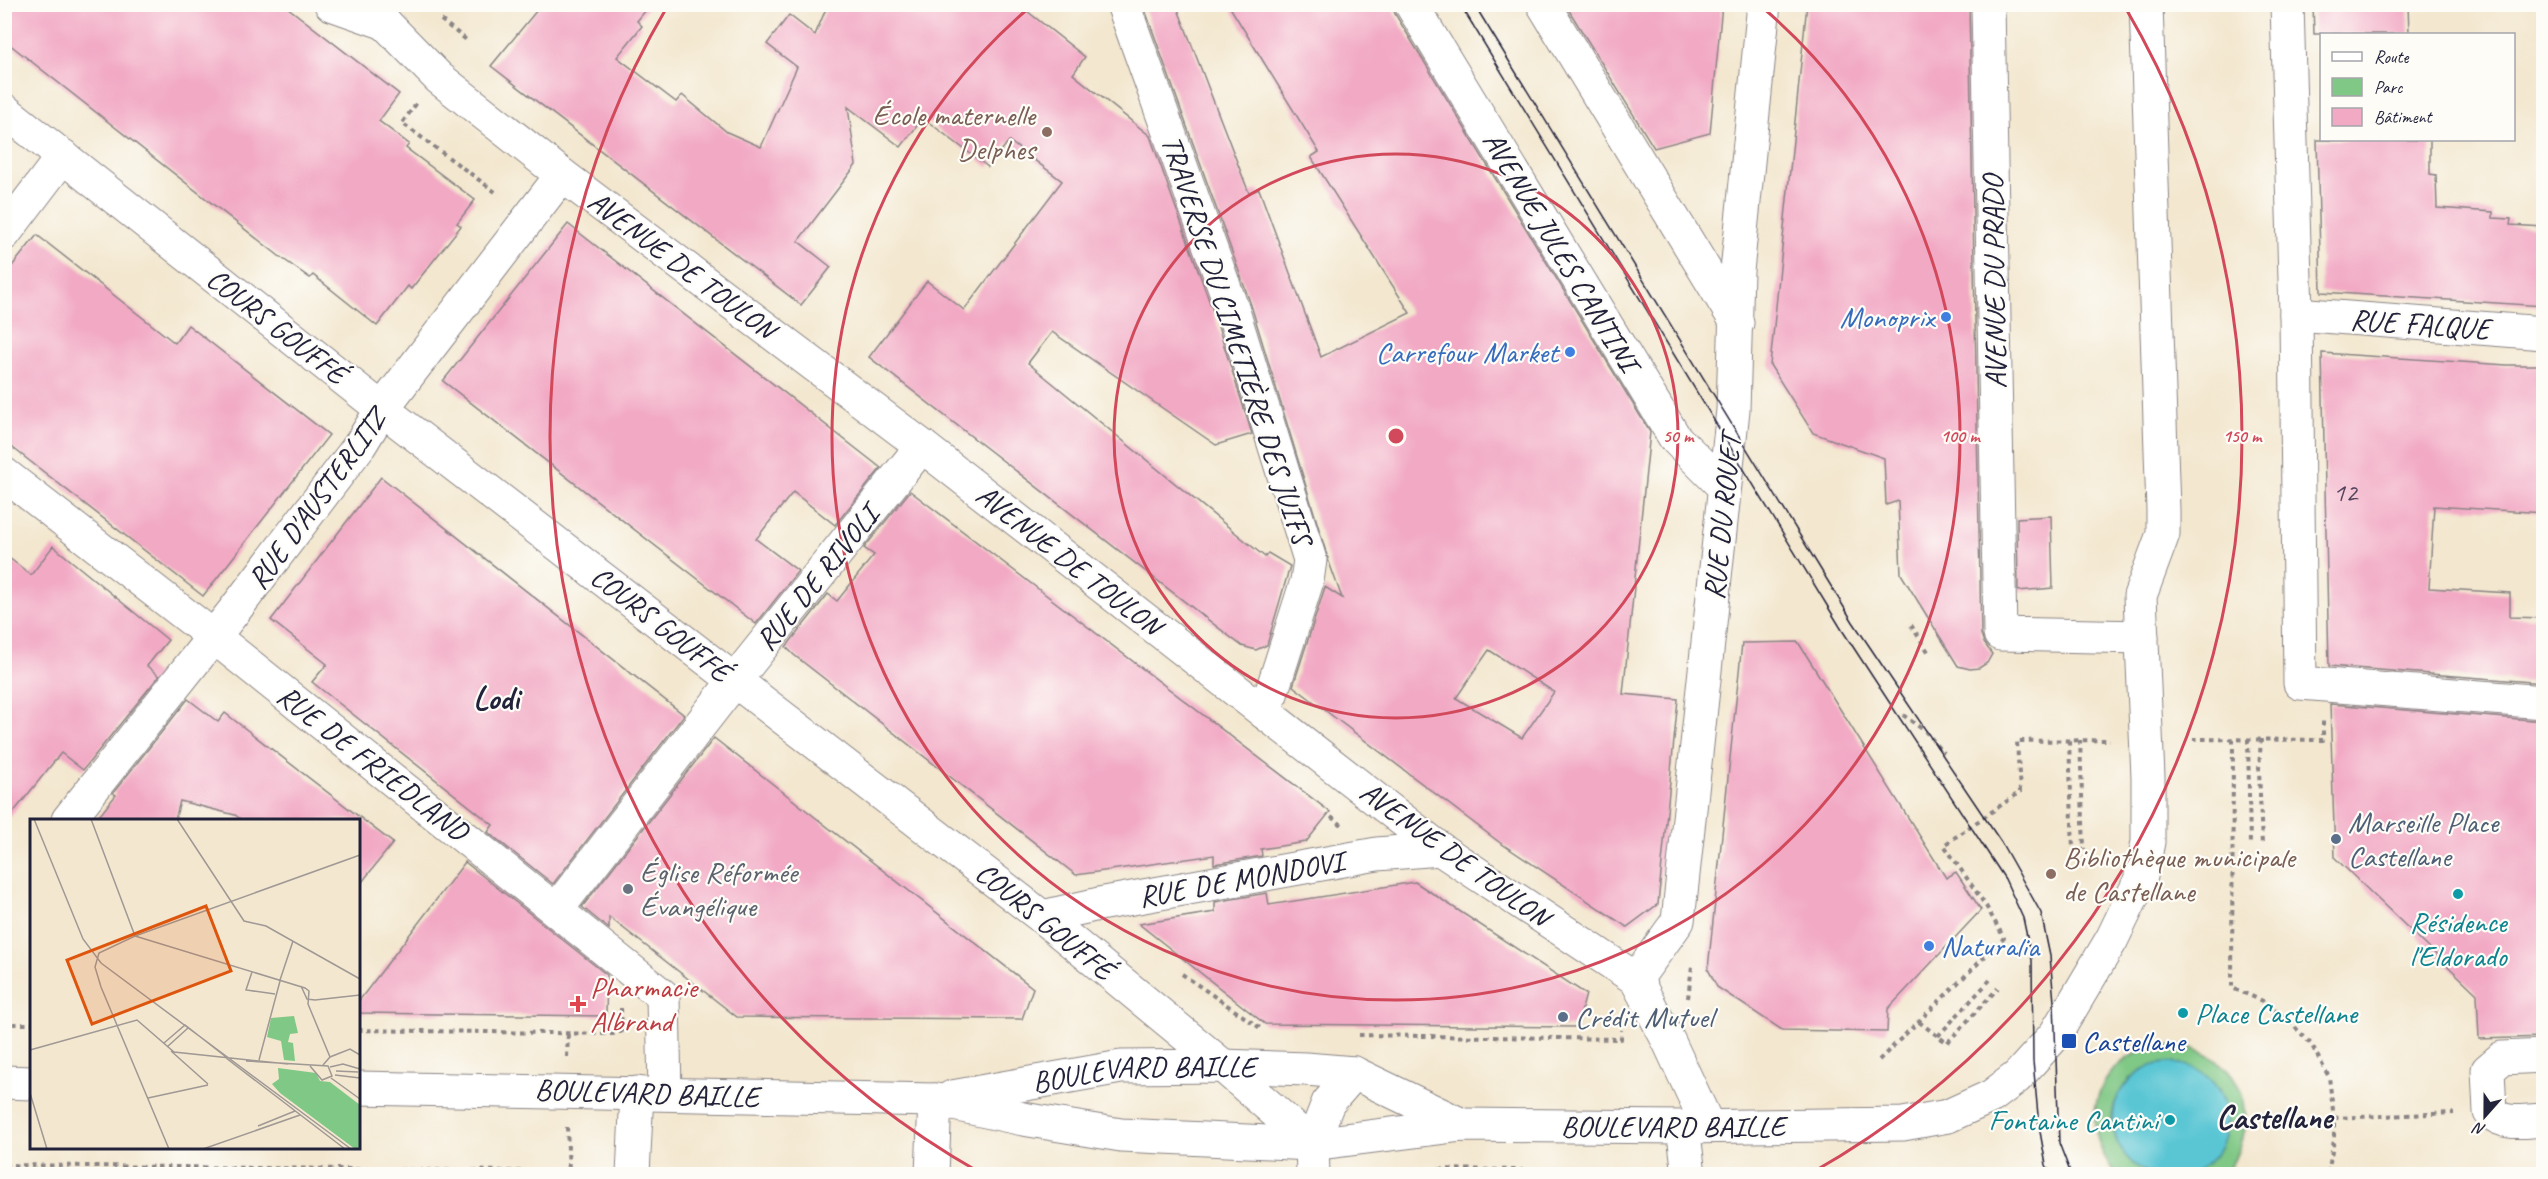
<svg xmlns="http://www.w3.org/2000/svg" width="2548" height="1179" font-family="Caveat,sans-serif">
  <rect width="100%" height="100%" fill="#fdfcf7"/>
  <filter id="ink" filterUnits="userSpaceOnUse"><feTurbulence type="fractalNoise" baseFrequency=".0167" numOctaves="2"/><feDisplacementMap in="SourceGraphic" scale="12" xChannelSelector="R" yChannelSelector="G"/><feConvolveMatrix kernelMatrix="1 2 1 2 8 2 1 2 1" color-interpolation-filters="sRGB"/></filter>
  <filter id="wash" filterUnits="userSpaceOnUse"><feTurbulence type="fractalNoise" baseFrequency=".008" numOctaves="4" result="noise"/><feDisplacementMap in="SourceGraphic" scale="24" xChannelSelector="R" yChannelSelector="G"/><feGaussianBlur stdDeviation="1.35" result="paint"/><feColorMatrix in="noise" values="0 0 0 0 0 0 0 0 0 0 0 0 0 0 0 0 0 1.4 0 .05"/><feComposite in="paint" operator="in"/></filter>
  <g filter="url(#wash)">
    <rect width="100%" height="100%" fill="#f3e7cf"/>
    <path fill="#80c885" stroke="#517560" stroke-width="1.5" d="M2166,1045C2175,1046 2185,1046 2194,1049C2251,1069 2260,1129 2225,1174H2189L2198,1171L2228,1127L2226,1107L2218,1088L2130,1078C2096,1123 2116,1136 2145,1173L2151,1174H2116C2083,1133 2087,1078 2138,1052C2146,1048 2157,1047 2166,1045Z"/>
    <circle fill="#5ac6d4" stroke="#3e7488" stroke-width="1.5" cx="2170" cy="1120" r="57"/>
    <g id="blocks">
      <g fill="#f2a9c4" fill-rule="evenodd">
        <path d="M4,4H283L399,94L379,121L409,144L406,148L475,200L457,223L461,226L411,289L408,286L377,326L313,275L310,278L279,256L4,40Z"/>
        <path d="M542,4H651L637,21L642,26L617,57L676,102L682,95L727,132L761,147L797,67L767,44L789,15L815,35L828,4H1018L1085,57L1073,74L1150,136L1215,317L1252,434L1216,445L1052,332L1028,363L1265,557L1268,553L1290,566L1267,645L1256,650L1242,646L869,357L927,281L964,310L1062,181L1009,141L988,167L923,118L901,147L848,107L856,165L798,241L831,267L801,305L491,66Z"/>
        <path d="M1143,4H1176L1249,193L1259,189L1321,357L1410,313L1311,157L1319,152L1228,4H1392L1395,14L1650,432L1623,694L1678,699L1658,904L1627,927L1499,842L1293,686L1325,587L1342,598L1329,562L1251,305ZM1489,650L1554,692L1522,738L1456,698Z"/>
        <path d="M1565,4H1722L1710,133L1654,148Z"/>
        <path d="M1807,4H1969L1981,634L1984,643L1992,654L1987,663L1979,668L1970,669L1958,666L1901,574L1898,501L1886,505L1884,458L1813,433L1770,365Z"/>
        <path d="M2313,4H2408L2409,34H2314Z"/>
        <path d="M2317,140H2430V174L2436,175L2437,208L2493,212V218L2511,219L2510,225L2544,227V306L2321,292Z"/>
        <path d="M568,224L881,468L835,525L793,492L756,539L798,571L756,624L443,381Z"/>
        <path d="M37,235L175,343L188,325L329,435L203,596L4,441V276Z"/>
        <path d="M2322,353L2507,365H2544V513L2434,506L2429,588L2510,593V617L2544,618V683L2329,666Z"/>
        <path d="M381,477L684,715L553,884L488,832L493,825L312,682L327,664L271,620Z"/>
        <path d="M910,491L1330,812L1306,842L1261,849L1262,856L1214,864V855L1076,875L794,655L786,647L828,594L837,601L874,555L864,548Z"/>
        <path d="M2051,516L2053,588L2018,591L2017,518Z"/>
        <path d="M53,546L168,640L147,666L159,676L83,770L61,753L4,824V554L31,575Z"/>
        <path d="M1798,642L1946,878L1956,872L1981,910L1888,1009L1887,1032L1782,1030L1717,987L1708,969L1742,643Z"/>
        <path d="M188,699L218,722L225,713L393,843L358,887V820H242L235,815L180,801L175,820H96L116,795L113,793Z"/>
        <path d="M2330,704L2544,721V1037L2479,1039L2477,994L2335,858Z"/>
        <path d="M714,738L1033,988L1022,1019L737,1017L609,917V929L582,907Z"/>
        <path d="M465,862L607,975L606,1016L358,1013V1002Z"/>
        <path d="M1415,882L1586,994L1577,1027L1265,1024L1139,924L1215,912V902L1267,893L1269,905Z"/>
      </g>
    </g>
  </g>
  <g filter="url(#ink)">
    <use href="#blocks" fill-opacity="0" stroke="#8a8485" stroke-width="1.5"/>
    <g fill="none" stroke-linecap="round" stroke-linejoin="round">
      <g stroke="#8a8485" stroke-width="35">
        <g id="minor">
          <path d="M331,4L385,23"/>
          <path d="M372,4L385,23L439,78L562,175L922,446L1440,849L1636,979L1669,1042L1708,1126"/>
          <path d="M1123,4L1233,311L1310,560L1307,581L1265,713"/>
          <path d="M1411,4L1675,438L1724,487"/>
          <path d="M1543,4L1737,323"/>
          <path d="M1988,4L2000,634L2142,637"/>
          <path d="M2287,4L2296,314L2300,683L2544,702"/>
          <path d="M4,234L63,156"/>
          <path d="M2296,314L2544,333"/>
          <path d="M4,474L214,637L663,996L665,1093"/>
          <path d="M68,820L234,611L360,445L382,409L562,175"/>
          <path d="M557,909L735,680L922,446"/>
          <path d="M1042,917L1099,904L1377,854L1440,849"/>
          <path d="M1636,979L1678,921L1733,410L1737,271L1764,4"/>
          <path d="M2544,1056L2502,1058L2488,1070L2490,1112C2505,1126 2524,1121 2544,1120"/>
          <path d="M1683,1127L1689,1174"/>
          <path d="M633,1174L637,1093"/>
          <path d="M932,1174L935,1100"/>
        </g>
      </g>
      <g stroke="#8a8485" stroke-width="35">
        <g id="major">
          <path d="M4,110L382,409L1042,917L1223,1066L1312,1144"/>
          <path d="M4,1082L32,1083"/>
          <path d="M358,1088L935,1100L1023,1119L1121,1135L1312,1144L1462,1125L1683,1127L1903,1124L1948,1116L1992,1096L2017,1077L2055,1035L2112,939L2140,881L2148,842V777L2140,596L2163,534V510L2146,4"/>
          <path id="s1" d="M952,1097L1121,1067L1223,1066L1306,1069L1354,1073L1462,1125"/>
          <path d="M1313,1174L1312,1144L1328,1103L1354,1073"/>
        </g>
      </g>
      <g stroke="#8a8485" stroke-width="4" stroke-dasharray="4.5 4.5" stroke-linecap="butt">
        <path d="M441,20L469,42"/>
        <path d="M416,104L402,123L498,194"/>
        <path d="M1911,625L1929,653"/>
        <path d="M1903,715L1925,731L1944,753"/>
        <path d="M2193,739L2323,740V721"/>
        <path d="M2233,739L2232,988L2263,1001L2289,1021L2311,1044L2329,1077L2334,1118V1140L2328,1174"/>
        <path d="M2248,739L2250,846"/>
        <path d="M2261,739L2259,769L2262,846"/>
        <path d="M2080,740L2084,849"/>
        <path d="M2069,741L2073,849"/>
        <path d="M1331,817L1342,825"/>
        <path d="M1182,974L1263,1030"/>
        <path d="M1688,998L1692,966"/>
        <path d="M621,1008L622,1031"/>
        <path d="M1919,1022L1947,1043L1998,988"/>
        <path d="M4,1024H32"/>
        <path d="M358,1030L613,1034L623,1031"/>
        <path d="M1359,1035L1621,1039V1030"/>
        <path d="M1938,1036L1990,980"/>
        <path d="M567,1057L568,1033"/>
        <path d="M1879,1060L2004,938L1986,906L1944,845L2020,792L2017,741L2110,740"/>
        <path d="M2334,1118L2454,1113"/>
        <path d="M567,1127L569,1172"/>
        <path d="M4,1165L598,1172"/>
        <path d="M1421,1169L1619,1171"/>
      </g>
      <use href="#minor" stroke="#fff" stroke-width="33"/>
      <use href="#major" stroke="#fff" stroke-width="33"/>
      <g stroke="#22223b" stroke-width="1.5">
        <path d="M1460,4L1842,630L2005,879L2023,918L2032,960L2033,1061L2039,1126L2046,1165L2051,1174"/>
        <path d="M1474,4L1853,622L2001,842L2041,913L2050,956L2054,1002L2059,1143L2071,1174"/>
      </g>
    </g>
  </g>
  <g fill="none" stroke="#d1495b" stroke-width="3">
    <circle cx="1396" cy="436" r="282"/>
    <path d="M1762 7A564 564 0 1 1 1030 7"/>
    <path d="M979 1172A846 846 0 0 1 667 7M2125 7A846 846 0 0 1 1813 1172"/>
  </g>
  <g fill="#8d6e63" stroke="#fdfcf7" stroke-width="2">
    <circle cx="1047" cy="132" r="6"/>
    <circle cx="2051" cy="874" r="6"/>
  </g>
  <g fill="#3f7fe0" stroke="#fdfcf7" stroke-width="2">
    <circle cx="1946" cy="317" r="6"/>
    <circle cx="1570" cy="352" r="6"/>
    <circle cx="1929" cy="946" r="6"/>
  </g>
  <g fill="#5c6f8a" stroke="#fdfcf7" stroke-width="2">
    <circle cx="2336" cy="839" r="6"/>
    <circle cx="1563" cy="1017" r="6"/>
  </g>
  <circle fill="#6b7280" stroke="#fdfcf7" stroke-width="2" cx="628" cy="889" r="6"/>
  <g fill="#0f9aa8" stroke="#fdfcf7" stroke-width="2">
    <circle cx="2458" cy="894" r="6"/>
    <circle cx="2183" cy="1013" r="6"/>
    <circle cx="2170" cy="1120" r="6"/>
  </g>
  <path fill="#e0444e" stroke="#fdfcf7" stroke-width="2" d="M575 995h6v6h6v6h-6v6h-6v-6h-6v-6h6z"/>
  <rect fill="#1a4fb4" stroke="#fdfcf7" stroke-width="2" x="2061" y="1033" width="16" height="16" rx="3"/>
  <g text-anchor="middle" stroke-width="4.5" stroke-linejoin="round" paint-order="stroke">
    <g font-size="27" fill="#56445d">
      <text x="2345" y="501">12</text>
    </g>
    <g font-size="30" fill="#785e54" stroke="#fdfcf7" text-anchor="end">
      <text x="1035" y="125">École maternelle<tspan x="1035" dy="34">Delphes</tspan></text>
      <text x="2063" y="867" text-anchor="start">Bibliothèque municipale<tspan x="2063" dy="34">de Castellane</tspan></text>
    </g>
    <g font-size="30" fill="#22223b" stroke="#fdfcf7">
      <text transform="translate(1561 251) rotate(59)" y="10">AVENUE JULES CANTINI</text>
      <text transform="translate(682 265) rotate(37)" y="10">AVENUE DE TOULON</text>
      <text transform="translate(1994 282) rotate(-91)" y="10">AVENUE DU PRADO</text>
      <text transform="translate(2420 324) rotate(4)" y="10">RUE FALQUE</text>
      <text transform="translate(277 326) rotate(38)" y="10">COURS GOUFFÉ</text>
      <text transform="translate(1237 340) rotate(72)" y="10">TRAVERSE DU CIMETIÈRE DES JUIFS</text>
      <text transform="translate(317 499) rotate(-54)" y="10">RUE D'AUSTERLITZ</text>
      <text transform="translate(1722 517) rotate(-84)" y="10">RUE DU ROUET</text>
      <text transform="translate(1069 560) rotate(38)" y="10">AVENUE DE TOULON</text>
      <text transform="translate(817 578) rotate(-51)" y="10">RUE DE RIVOLI</text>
      <text transform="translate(661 624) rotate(38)" y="10">COURS GOUFFÉ</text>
      <text transform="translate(373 763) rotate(38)" y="10">RUE DE FRIEDLAND</text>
      <text transform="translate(1455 854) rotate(36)" y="10">AVENUE DE TOULON</text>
      <text transform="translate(1241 879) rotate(-10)" y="10">RUE DE MONDOVI</text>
      <text transform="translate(1045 921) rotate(39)" y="10">COURS GOUFFÉ</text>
      <text dy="10" stroke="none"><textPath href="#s1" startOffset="194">BOULEVARD BAILLE</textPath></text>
      <text transform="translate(647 1093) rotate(2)" y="10">BOULEVARD BAILLE</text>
      <text x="1673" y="1136">BOULEVARD BAILLE</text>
    </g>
    <g font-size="30" fill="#366cbe" stroke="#fdfcf7" text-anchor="end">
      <text x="1934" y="327">Monoprix</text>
      <text x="1558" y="362">Carrefour Market</text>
      <text x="1941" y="956" text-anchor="start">Naturalia</text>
    </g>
    <g font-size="30" fill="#4e5e75" stroke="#fdfcf7" text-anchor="start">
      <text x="2348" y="832">Marseille Place<tspan x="2348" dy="34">Castellane</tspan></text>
      <text x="1575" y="1027">Crédit Mutuel</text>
    </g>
    <g font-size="30" fill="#5b616d" stroke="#fdfcf7" text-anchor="start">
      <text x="640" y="882">Église Réformée<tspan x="640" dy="34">Évangélique</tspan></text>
    </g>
    <g font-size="30" fill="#0d838f" stroke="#fdfcf7">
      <text x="2458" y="932">Résidence<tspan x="2458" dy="34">l'Eldorado</tspan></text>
      <text x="2195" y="1023" text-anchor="start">Place Castellane</text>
      <text x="2158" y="1130" text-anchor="end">Fontaine Cantini</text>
    </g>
    <g font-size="30" fill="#be3a42" stroke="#fdfcf7" text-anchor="start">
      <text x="590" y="997">Pharmacie<tspan x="590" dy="34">Albrand</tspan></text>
    </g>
    <g font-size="30" fill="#164399" stroke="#fdfcf7" text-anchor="start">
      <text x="2082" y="1051">Castellane</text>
    </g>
    <g font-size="33" font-weight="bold" fill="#22223b" stroke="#fdfcf7">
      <text x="496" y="709">Lodi</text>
      <text x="2274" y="1128">Castellane</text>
    </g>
  </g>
  <g transform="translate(30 819)">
    <rect width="330" height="330" fill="#f3e7cf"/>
    <path d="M264,197L268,214L260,215L258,223L263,224L265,242L254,241L251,222L237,218L241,199ZM248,249L286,254L290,262L300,263L330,286V330H325L250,274L242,265L249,260Z" fill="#80c885"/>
    <path fill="none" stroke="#9f9894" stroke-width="1.5" d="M4,0L53,120L71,144L321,330M61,0L105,117M147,0L214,102L236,107L330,160M105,117L275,169L279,172L278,185L300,238M222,153L216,171L245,175M250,161L263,122M271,167L277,180L285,181L330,176M134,224L155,206L196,238M137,228L158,209M0,231L107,201L144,233L258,245M141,232L178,265M196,239L315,330M229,241L250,162M216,242L298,247L302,257L292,261L280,247M293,246L300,238L320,230L330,236M300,248L313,245L330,250M306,252L328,253M305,256L330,259M301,259L330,280M0,274L17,330M118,279L178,266M228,307L265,292M139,330L71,168L65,148L69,134L105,117L330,36M173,330L270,296"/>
    <path fill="#de560e" fill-opacity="0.15" stroke="#de560e" stroke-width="3" d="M176,87L201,152L62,205L37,141Z"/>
    <rect width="330" height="330" fill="none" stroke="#22223b" stroke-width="3"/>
  </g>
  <circle cx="1396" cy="436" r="9" fill="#d1495b" stroke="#fdfcf7" stroke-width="3"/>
  <g font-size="18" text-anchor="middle" font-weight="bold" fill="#d1495b" stroke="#fdfcf7" stroke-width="4.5" stroke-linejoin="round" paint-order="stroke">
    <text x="1678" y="442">50 m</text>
    <text x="1960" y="442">100 m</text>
    <text x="2242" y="442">150 m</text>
  </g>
  <rect width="2548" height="1179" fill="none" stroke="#fdfcf7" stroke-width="24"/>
  <rect x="2320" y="33" width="195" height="108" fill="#fdfcf7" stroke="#a5a5ac" stroke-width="1.5"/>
  <rect x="2332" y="52" width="30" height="9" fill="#ffffff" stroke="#a5a5ac" stroke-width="1.5"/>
  <text x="2374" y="63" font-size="18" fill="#22223b">Route</text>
  <rect x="2332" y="78" width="30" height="18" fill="#80c885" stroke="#a5a5ac" stroke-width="1.5"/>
  <text x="2374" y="93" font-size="18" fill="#22223b">Parc</text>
  <rect x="2332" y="108" width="30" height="18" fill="#f2a9c4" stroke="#a5a5ac" stroke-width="1.5"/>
  <text x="2374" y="123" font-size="18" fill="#22223b">Bâtiment</text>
  <g transform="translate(2485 1116) rotate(201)" stroke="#fdfcf7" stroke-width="4.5" paint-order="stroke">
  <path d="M0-4.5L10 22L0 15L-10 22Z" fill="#22223b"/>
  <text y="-9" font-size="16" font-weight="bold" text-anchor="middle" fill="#22223b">N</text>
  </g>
</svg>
